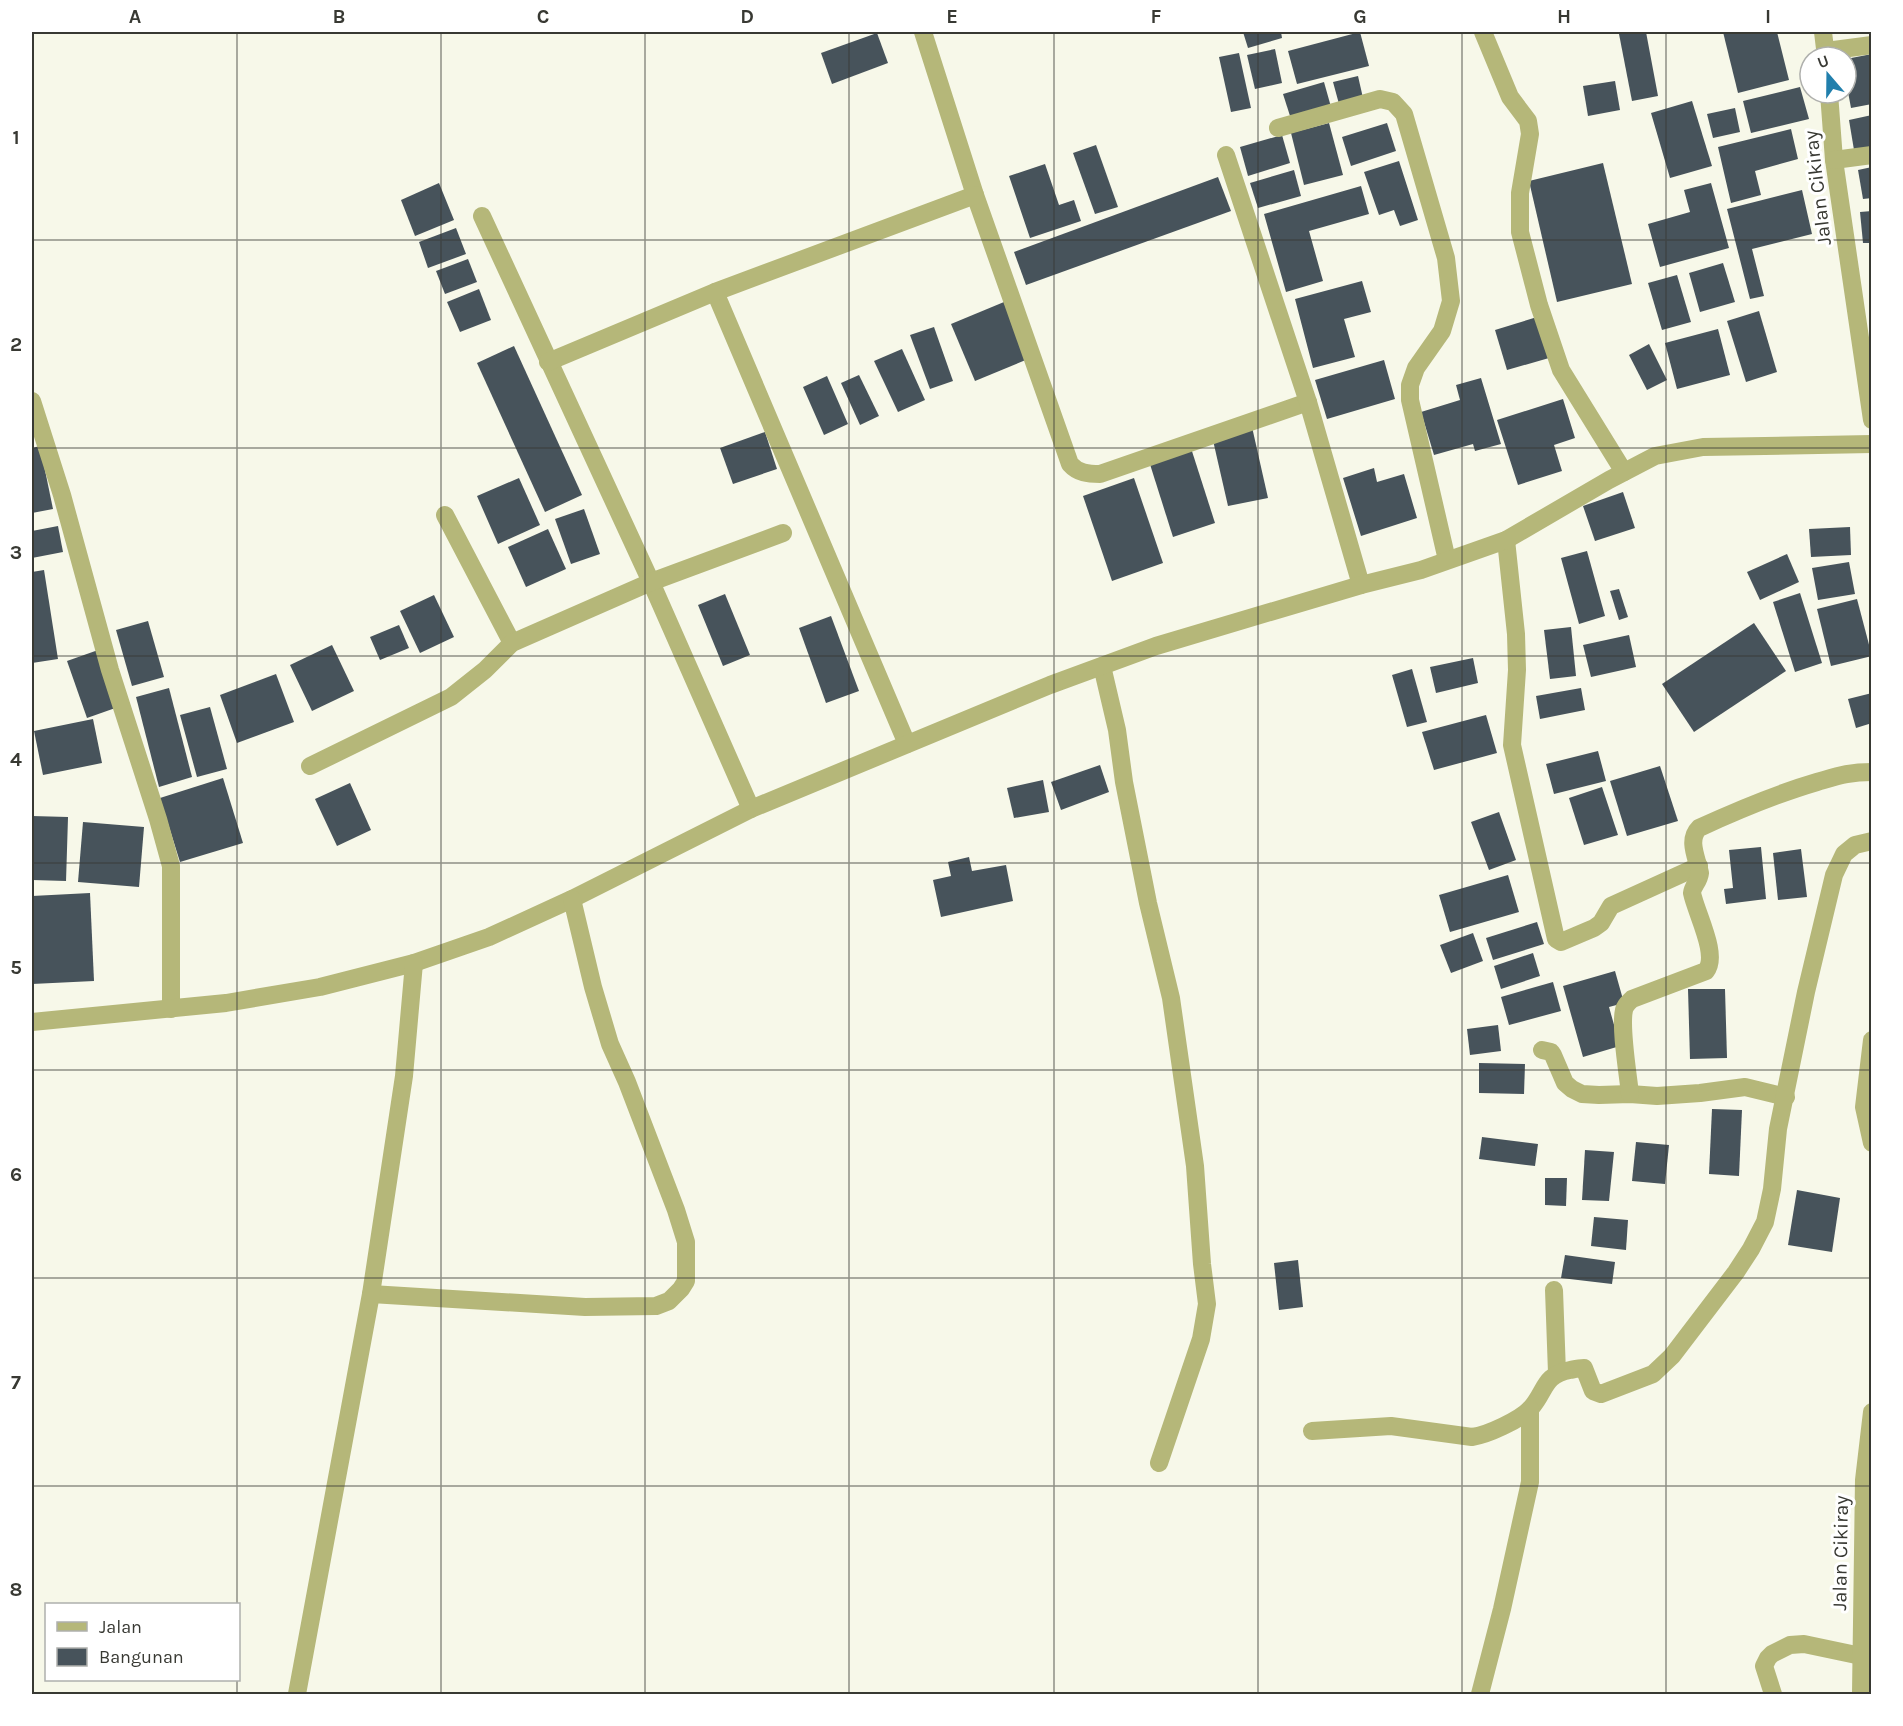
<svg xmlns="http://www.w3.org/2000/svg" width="1903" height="1726" font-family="Karla,sans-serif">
  <rect width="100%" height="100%" fill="#f7f8e9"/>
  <g fill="#47535b">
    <path d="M1243,32H1281L1282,38L1248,48Z"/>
    <path d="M1360,32L1369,66L1297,84L1288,51Z"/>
    <path d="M1628,32H1646L1658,96L1632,101L1619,34Z"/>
    <path d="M1723,32H1777L1789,80L1738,93Z"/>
    <path d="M877,33L888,63L832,84L821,53Z"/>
    <path d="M1275,49L1282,83L1255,89L1247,55Z"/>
    <path d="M1239,53L1251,108L1231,112L1219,57Z"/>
    <path d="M1872,54V104L1851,108L1846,81V59Z"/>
    <path d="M1358,76L1363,98L1339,104L1333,82Z"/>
    <path d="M1615,81L1620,110L1588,116L1583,86Z"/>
    <path d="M1324,82L1331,107L1291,119L1283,94Z"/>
    <path d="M1800,87L1809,119L1751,133L1743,101Z"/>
    <path d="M1692,101L1712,166L1670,178L1651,113Z"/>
    <path d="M1735,108L1740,132L1713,138L1707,114Z"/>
    <path d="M1872,115V147L1854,150L1849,120Z"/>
    <path d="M1329,123L1343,175L1304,185L1291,133Z"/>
    <path d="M1387,123L1396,151L1351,166L1342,137Z"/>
    <path d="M1791,129L1798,159L1755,171L1761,195L1731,203L1718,147Z"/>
    <path d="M1282,135L1290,163L1248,176L1240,147Z"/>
    <path d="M1096,145L1118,207L1095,214L1073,153Z"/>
    <path d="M1399,161L1418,220L1400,226L1394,210L1379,215L1364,172Z"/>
    <path d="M1603,163L1632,284L1557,302L1529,181Z"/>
    <path d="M1045,164L1059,205L1074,200L1081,221L1030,238L1009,176Z"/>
    <path d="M1872,167V198L1863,199L1858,170Z"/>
    <path d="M1294,170L1301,196L1258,208L1250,183Z"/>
    <path d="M1218,177L1231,211L1026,285L1014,252Z"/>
    <path d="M439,183L454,220L415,236L401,200Z"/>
    <path d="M1711,183L1729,248L1660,267L1648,224L1690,212L1684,190Z"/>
    <path d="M1361,186L1369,214L1309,231L1323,281L1286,292L1264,214Z"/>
    <path d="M1802,190L1812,234L1752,249L1764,296L1750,299L1727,209Z"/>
    <path d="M1872,211V243H1863L1860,212Z"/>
    <path d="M456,228L466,254L428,268L419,242Z"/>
    <path d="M468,259L477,282L445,294L436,271Z"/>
    <path d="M1723,263L1735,302L1700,312L1689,273Z"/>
    <path d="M1677,275L1691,322L1662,330L1648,283Z"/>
    <path d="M1362,281L1371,312L1344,319L1355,357L1313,368L1295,299Z"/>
    <path d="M479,289L491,320L460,332L447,302Z"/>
    <path d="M1004,302L1028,359L975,381L951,324Z"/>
    <path d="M1759,311L1777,372L1746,382L1727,321Z"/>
    <path d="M1537,317L1549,358L1507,370L1495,330Z"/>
    <path d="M934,327L953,381L930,389L910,335Z"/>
    <path d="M1718,329L1730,375L1677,389L1665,343Z"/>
    <path d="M1649,344L1667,380L1647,390L1629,355Z"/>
    <path d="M514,346L582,495L545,512L477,363Z"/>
    <path d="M902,349L925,400L898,412L874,361Z"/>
    <path d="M1384,360L1395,399L1327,419L1315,380Z"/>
    <path d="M859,375L879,416L860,425L841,383Z"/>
    <path d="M827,376L848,424L824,435L803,387Z"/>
    <path d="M1481,378L1501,444L1475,451L1473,444L1434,455L1421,412L1460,400L1456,385Z"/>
    <path d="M1563,399L1575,438L1554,445L1562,471L1518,485L1497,420Z"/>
    <path d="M1252,427L1268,498L1228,506L1212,436Z"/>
    <path d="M765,432L777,469L733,484L720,448Z"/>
    <path d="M1190,445L1215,523L1173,537L1148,458Z"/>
    <path d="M40,446L53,509L32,513V448Z"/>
    <path d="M1374,468L1377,482L1404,474L1417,518L1361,536L1343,478Z"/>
    <path d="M519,478L540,525L498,544L477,496Z"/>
    <path d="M1134,478L1163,563L1112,581L1083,496Z"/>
    <path d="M1623,492L1635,528L1595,541L1583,506Z"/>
    <path d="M584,509L600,554L571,564L555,519Z"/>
    <path d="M58,526L63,552L32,558V531Z"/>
    <path d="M1850,527L1851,555L1811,557L1809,529Z"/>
    <path d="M548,529L566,569L526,587L508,547Z"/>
    <path d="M1587,551L1605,616L1579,624L1561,558Z"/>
    <path d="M1787,554L1799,582L1760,600L1747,572Z"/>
    <path d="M1849,562L1855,594L1818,600L1812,568Z"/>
    <path d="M44,570L58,659L32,663V572Z"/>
    <path d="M1619,589L1628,617L1619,620L1610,591Z"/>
    <path d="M1800,593L1822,663L1795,672L1773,602Z"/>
    <path d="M725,594L750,655L723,666L698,605Z"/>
    <path d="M434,595L454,637L420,653L400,611Z"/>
    <path d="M1857,599L1872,656L1831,666L1817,609Z"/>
    <path d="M831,616L859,691L826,703L799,628Z"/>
    <path d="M148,621L164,677L132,686L116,630Z"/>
    <path d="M1754,623L1786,671L1694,732L1662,684Z"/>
    <path d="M399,625L409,648L380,660L370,637Z"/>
    <path d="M1571,627L1576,676L1550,679L1544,630Z"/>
    <path d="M1629,635L1636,667L1591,677L1583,645Z"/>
    <path d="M332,645L354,691L312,711L290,665Z"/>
    <path d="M101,649L121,706L87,718L67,661Z"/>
    <path d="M1473,658L1478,683L1436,693L1430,667Z"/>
    <path d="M1412,669L1427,722L1407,727L1392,675Z"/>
    <path d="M276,674L294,722L237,743L220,695Z"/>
    <path d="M169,688L192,777L159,787L136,697Z"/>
    <path d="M1581,688L1585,710L1540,719L1536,696Z"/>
    <path d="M1872,693V723L1856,728L1848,699Z"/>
    <path d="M210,707L227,769L197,777L180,715Z"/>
    <path d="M1486,715L1497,753L1434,770L1422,732Z"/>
    <path d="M93,719L102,763L43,775L34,731Z"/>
    <path d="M1598,751L1606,781L1554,794L1546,764Z"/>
    <path d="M1100,765L1109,792L1061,810L1051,782Z"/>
    <path d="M1660,766L1678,821L1627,836L1610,781Z"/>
    <path d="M223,778L243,843L180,862L160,798Z"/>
    <path d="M1043,780L1049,812L1014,818L1007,788Z"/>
    <path d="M350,783L371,830L337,846L315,799Z"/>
    <path d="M1602,787L1618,835L1584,845L1569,798Z"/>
    <path d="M1499,812L1516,860L1489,870L1471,822Z"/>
    <path d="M32,816L68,817L66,881L32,880Z"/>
    <path d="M83,822L144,827L139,887L78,882Z"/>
    <path d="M1761,847L1766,899L1726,904L1724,889L1733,888L1729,850Z"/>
    <path d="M1801,849L1807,897L1778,900L1773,853Z"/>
    <path d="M969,857L972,871L1006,865L1013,901L941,917L933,880L951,876L948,862Z"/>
    <path d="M1508,875L1519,912L1450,932L1439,895Z"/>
    <path d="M90,893L94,981L32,984V896Z"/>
    <path d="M1537,922L1544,944L1493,960L1486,938Z"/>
    <path d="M1473,933L1483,961L1451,973L1440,945Z"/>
    <path d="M1533,953L1540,976L1501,989L1494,966Z"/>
    <path d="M1615,971L1624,1003L1609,1007L1620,1046L1583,1057L1563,986Z"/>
    <path d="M1553,982L1561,1011L1509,1025L1501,997Z"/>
    <path d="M1688,989H1725L1727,1058L1690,1059Z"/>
    <path d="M1498,1025L1501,1051L1470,1055L1467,1029Z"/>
    <path d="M1479,1063L1525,1064L1524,1094L1479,1093Z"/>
    <path d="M1712,1109L1742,1110L1739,1176L1709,1174Z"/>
    <path d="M1482,1137L1538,1144L1535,1166L1479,1159Z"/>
    <path d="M1636,1142L1669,1145L1665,1184L1632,1181Z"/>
    <path d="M1585,1150L1614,1152L1609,1201L1582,1200Z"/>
    <path d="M1545,1178H1567L1566,1206L1545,1205Z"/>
    <path d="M1797,1190L1840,1198L1832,1252L1788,1245Z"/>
    <path d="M1594,1217L1628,1220L1626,1250L1591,1246Z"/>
    <path d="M1565,1255L1615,1262L1612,1284L1561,1278Z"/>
    <path d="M1298,1260L1303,1307L1279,1310L1274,1263Z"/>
  </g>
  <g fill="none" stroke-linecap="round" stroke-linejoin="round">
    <g stroke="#b5b779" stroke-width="18">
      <path d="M923,32L975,195L1070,464C1078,473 1088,474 1100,474L1308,402"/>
      <path d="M1483,32L1510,97L1528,121L1530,134L1520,193V232L1539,305L1561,370L1624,472"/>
      <path d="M1823,32L1826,57"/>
      <path d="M1826,51L1872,45"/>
      <path d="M1829,93L1834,160L1872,420"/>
      <path d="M1278,128L1380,99L1393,102L1404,114L1446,258L1451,301L1442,331L1416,368L1410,385V400L1447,560"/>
      <path d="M1226,155L1308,402L1361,585"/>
      <path d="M1834,160L1872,155"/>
      <path d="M482,216L651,582L751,809"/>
      <path d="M715,292L907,744"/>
      <path d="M548,362L715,292L975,195"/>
      <path d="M32,401L62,495L110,670L158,819L171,866V1009"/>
      <path d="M445,515L512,643"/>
      <path d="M1506,540L1516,634L1517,670L1512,745L1556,939L1561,942L1594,928L1601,923L1611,906L1699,866"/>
      <path d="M1102,666L1117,730L1124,782L1148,903L1171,998L1195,1166L1202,1264L1207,1304L1201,1339L1159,1463"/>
      <path d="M310,766L451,697L485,670L512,643L651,582L783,533"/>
      <path d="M32,1022L226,1003L320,987L414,963L489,937L572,899L751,809L1050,685L1156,646L1361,585L1421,570L1506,540L1609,480L1655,456L1703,447L1872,444"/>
      <path d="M1872,1040L1864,1107L1872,1143"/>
      <path d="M1542,1050L1551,1052L1553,1055L1565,1083L1572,1089L1582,1094L1599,1095L1630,1094L1657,1096L1700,1093L1745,1087L1786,1097"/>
      <path d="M1630,1094C1628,1074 1620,1028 1624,1010C1625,1005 1629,1002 1632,999L1706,971C1719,955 1696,913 1692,893C1693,885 1699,882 1700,873C1697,858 1687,840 1699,828C1738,810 1776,794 1817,782C1838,776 1849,772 1872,772"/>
      <path d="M1554,1290L1557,1373"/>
      <path d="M371,1294L585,1307L656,1306L669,1301L681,1289L686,1281V1242L676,1210L627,1082L610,1044L593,987L572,899"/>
      <path d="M1312,1431L1391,1426L1472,1437C1487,1435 1520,1420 1531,1408C1546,1391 1543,1375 1570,1370C1575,1369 1579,1368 1584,1368L1593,1391L1601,1394L1653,1374L1672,1356L1736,1272L1751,1249L1765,1222L1772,1189L1778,1129L1806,992L1834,875L1844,854L1855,845L1872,841"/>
      <path d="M297,1694L371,1294L404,1076L414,963"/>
      <path d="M1480,1694L1502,1609L1530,1482V1409"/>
      <path d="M1773,1694L1764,1666L1768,1658L1772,1654L1790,1645L1804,1644L1861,1656"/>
      <path d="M1861,1694L1864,1480L1872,1412"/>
    </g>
  </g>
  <path fill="none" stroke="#383933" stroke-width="1.5" stroke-opacity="0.55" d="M237,32V1604M441,32V1694M645,32V1694M849,32V1694M1054,32V1694M1258,32V1694M1462,32V1694M1666,32V1694M32,240H1872M32,448H1872M32,656H1872M32,863H1872M32,1070H1872M32,1278H1872M32,1486H1872M237,1680V1694"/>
  <g text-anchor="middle" stroke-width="6" stroke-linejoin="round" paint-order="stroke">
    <g font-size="20" fill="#383933" stroke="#fff">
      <text transform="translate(1817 188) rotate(-97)" y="7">Jalan Cikiray</text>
      <text transform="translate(1840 1553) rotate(-89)" y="7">Jalan Cikiray</text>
    </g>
  </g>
  <rect width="1903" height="1726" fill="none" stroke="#ffffff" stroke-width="66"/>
  <rect x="45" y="1603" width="195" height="78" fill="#ffffff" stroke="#afb0ad" stroke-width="1.5"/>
  <rect x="57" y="1622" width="30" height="9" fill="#b5b779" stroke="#afb0ad" stroke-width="1.5"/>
  <text x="99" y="1633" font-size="18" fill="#383933">Jalan</text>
  <rect x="57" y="1648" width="30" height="18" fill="#47535b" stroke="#afb0ad" stroke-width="1.5"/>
  <text x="99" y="1663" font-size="18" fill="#383933">Bangunan</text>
  <g transform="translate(1828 75) rotate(340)"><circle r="28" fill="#ffffff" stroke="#afb0ad" stroke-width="1.5"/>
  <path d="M0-4.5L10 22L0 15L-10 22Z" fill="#217fac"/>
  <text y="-9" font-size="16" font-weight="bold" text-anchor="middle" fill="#383933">U</text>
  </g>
  <rect x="33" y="33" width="1837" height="1660" fill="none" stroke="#383933" stroke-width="2"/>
  <g font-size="20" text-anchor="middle" font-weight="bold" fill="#383933">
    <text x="135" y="23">A</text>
    <text x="339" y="23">B</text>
    <text x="543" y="23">C</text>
    <text x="747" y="23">D</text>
    <text x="952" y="23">E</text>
    <text x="1156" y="23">F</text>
    <text x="1360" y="23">G</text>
    <text x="1564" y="23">H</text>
    <text x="1768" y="23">I</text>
    <text x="16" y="144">1</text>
    <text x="16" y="351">2</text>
    <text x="16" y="559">3</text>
    <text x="16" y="766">4</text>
    <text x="16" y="974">5</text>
    <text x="16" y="1181">6</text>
    <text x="16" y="1389">7</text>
    <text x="16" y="1596">8</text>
  </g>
</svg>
